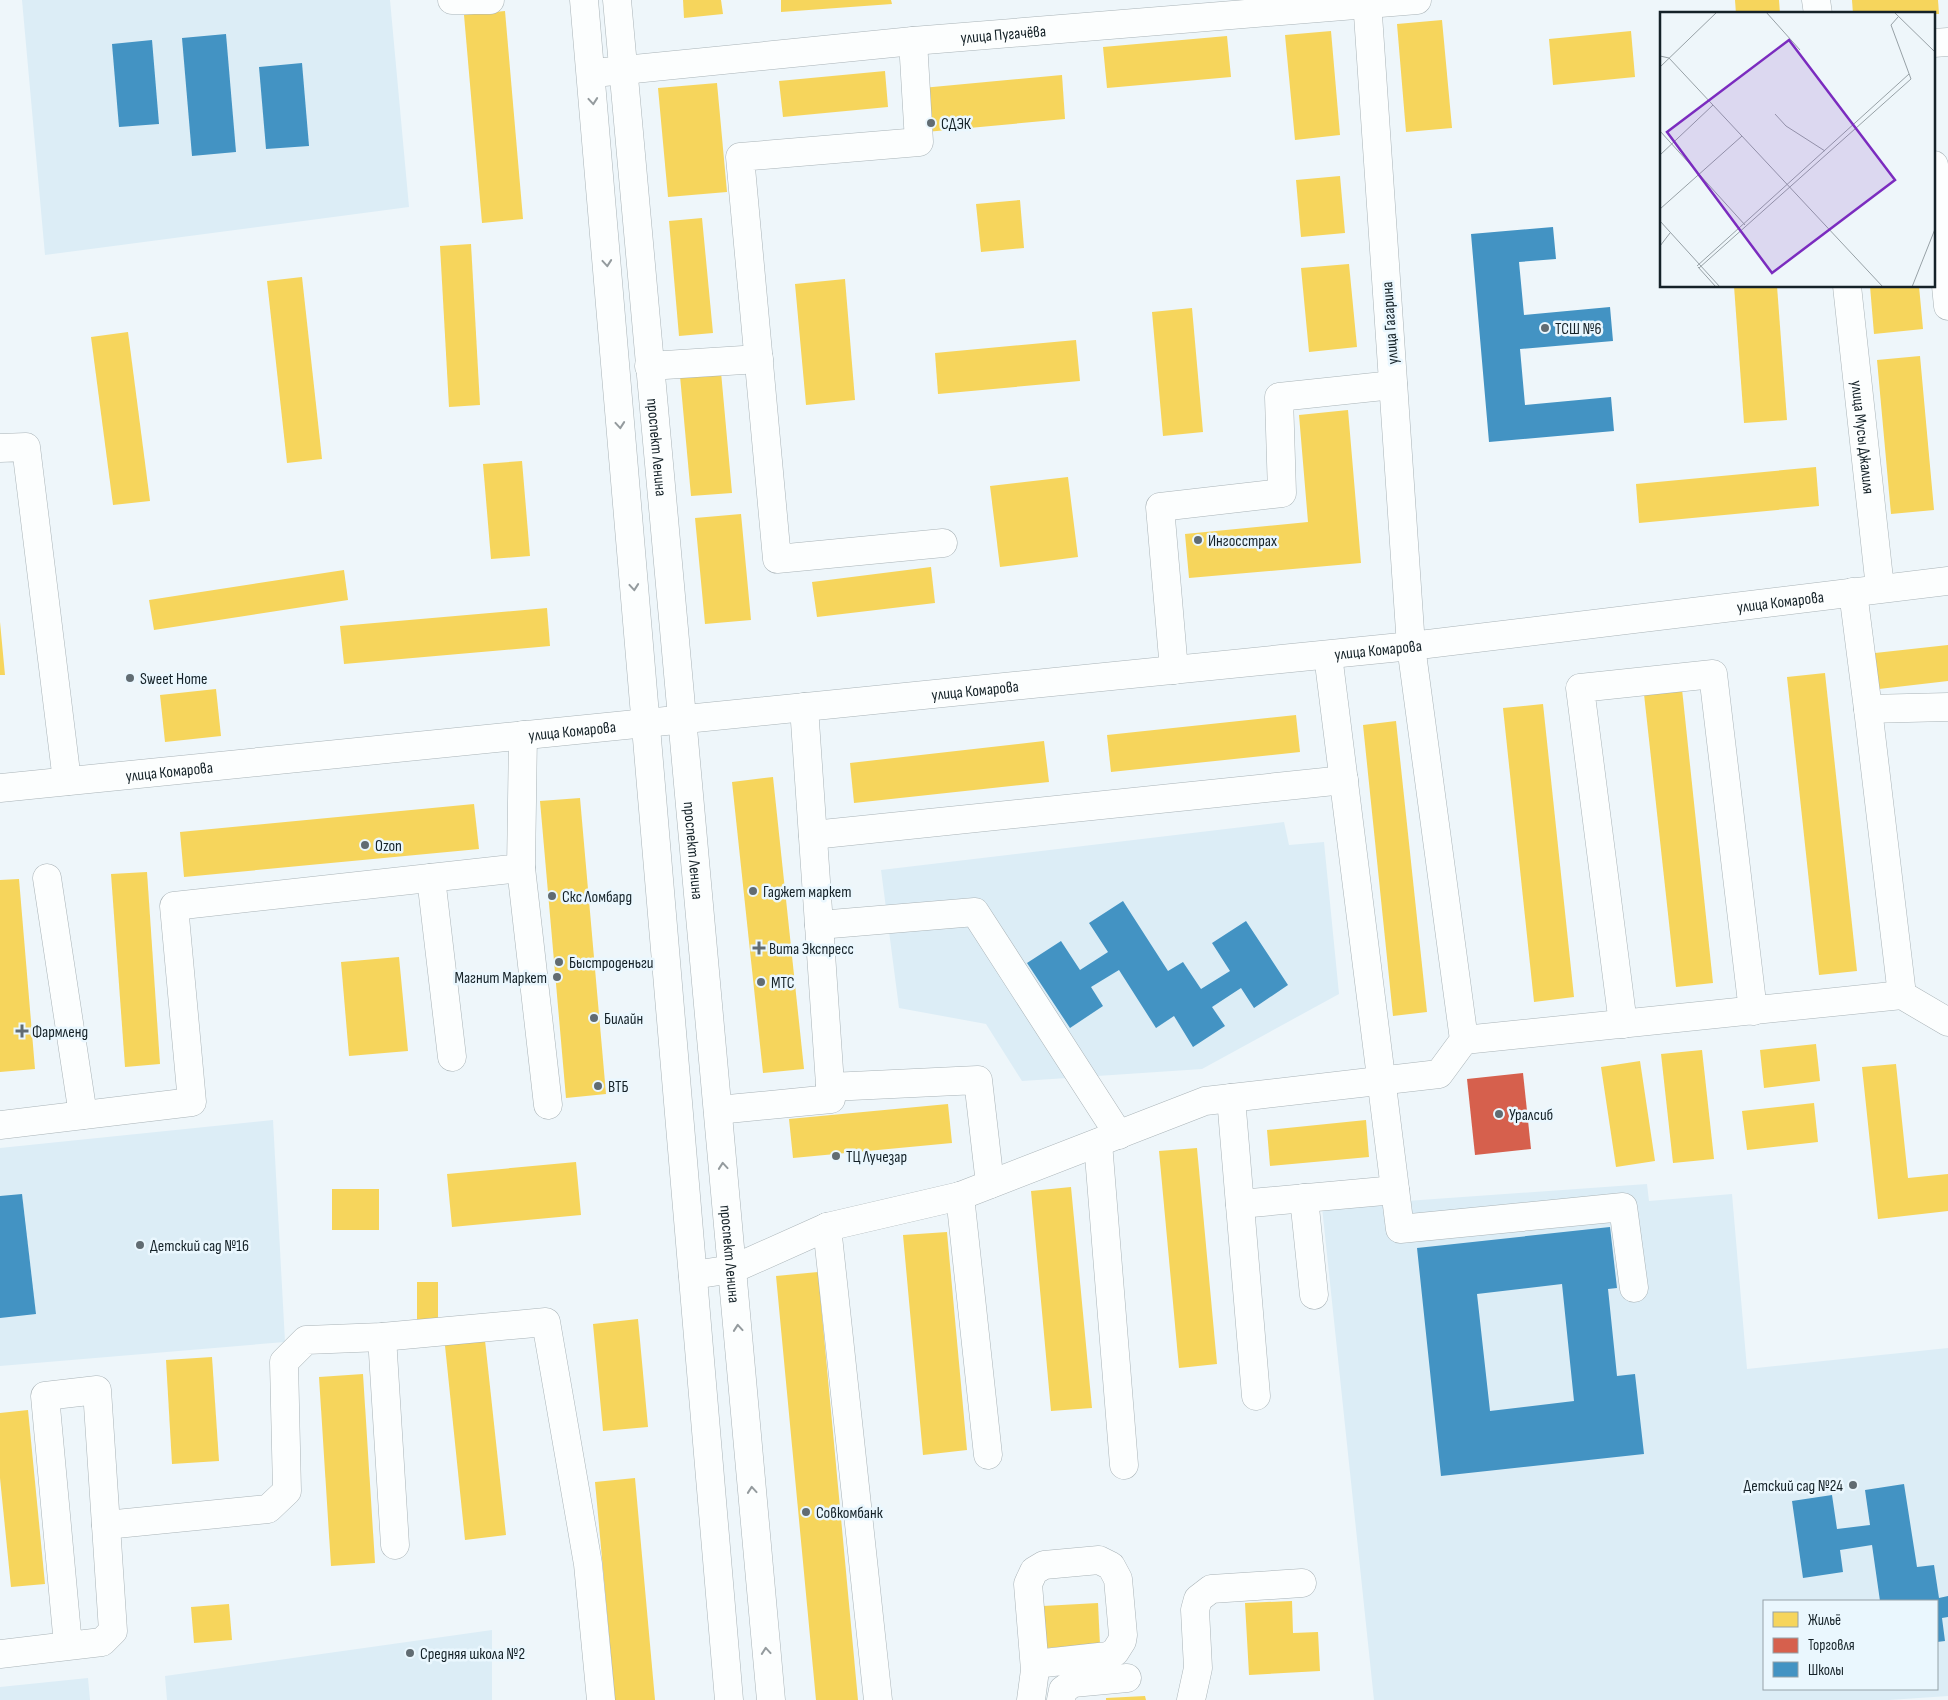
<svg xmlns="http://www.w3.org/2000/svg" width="1948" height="1700" font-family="'Sofia Sans Condensed',sans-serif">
  <rect width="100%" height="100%" fill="#eef6fa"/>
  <g fill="#dcedf6" fill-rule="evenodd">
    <path d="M22,0H390L409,207L45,255Z"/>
    <path d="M1284,822L1289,845L1324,842L1339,994L1202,1069L1022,1081L986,1024L899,1008L881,870Z"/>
    <path d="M273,1120L285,1342L0,1366V1148Z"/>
    <path d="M1647,1184L1649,1201L1732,1194L1747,1369L1948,1348V1696L1889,1700H1374L1322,1207ZM1764,1601H1937V1689H1764Z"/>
    <path d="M492,1630V1700H167L165,1676Z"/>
    <path d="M88,1678L90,1700H0V1687Z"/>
  </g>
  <g fill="#f6d55c">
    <path d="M683,0H721L723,14L684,18Z"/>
    <path d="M781,0H891L892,4L781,12Z"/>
    <path d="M1735,0H1779L1780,14H1736Z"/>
    <path d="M1852,0H1938L1939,14H1853Z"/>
    <path d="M505,11L523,219L482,223L464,15Z"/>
    <path d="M1442,20L1452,128L1406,132L1397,24Z"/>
    <path d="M1331,31L1340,135L1295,140L1285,35Z"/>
    <path d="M1631,31L1635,77L1553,85L1549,39Z"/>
    <path d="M1227,36L1231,77L1107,88L1103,47Z"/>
    <path d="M885,71L888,107L783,117L779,81Z"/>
    <path d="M1062,75L1065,119L926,132L922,88Z"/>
    <path d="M717,83L727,192L668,197L658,88Z"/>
    <path d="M1340,176L1345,233L1301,237L1296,180Z"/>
    <path d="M1020,200L1024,248L981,252L976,204Z"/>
    <path d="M702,218L713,333L679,336L669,221Z"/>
    <path d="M471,244L480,405L449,407L440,246Z"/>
    <path d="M1349,264L1357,347L1309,352L1301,268Z"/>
    <path d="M302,277L322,459L287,463L267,281Z"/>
    <path d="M845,279L855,400L806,405L795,284Z"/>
    <path d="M1734,286H1777L1787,420L1744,423Z"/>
    <path d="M1870,286H1919L1923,329L1874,334Z"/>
    <path d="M1192,308L1203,432L1163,436L1152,312Z"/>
    <path d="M128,332L150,501L113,505L91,337Z"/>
    <path d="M1076,340L1080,381L938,394L935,353Z"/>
    <path d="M1920,356L1934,510L1891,514L1877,360Z"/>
    <path d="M721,372L732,493L691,496L680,376Z"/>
    <path d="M1348,410L1361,563L1189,578L1185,534L1308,522L1299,415Z"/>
    <path d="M522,461L530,556L491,559L483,464Z"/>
    <path d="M1816,467L1819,506L1639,523L1636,484Z"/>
    <path d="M1068,477L1078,557L1000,567L990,486Z"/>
    <path d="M741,514L751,620L705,624L695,518Z"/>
    <path d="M931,567L935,603L817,617L812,582Z"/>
    <path d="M344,570L348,600L154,630L149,600Z"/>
    <path d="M547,608L550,646L344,664L340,626Z"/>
    <path d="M0,622L5,675H0Z"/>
    <path d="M1948,645V681L1879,689L1875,653Z"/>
    <path d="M1825,673L1857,971L1819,975L1787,677Z"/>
    <path d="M216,689L221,736L165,742L160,695Z"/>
    <path d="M1682,689L1713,983L1676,987L1644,694Z"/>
    <path d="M1543,704L1574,997L1534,1002L1503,708Z"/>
    <path d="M1296,715L1300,752L1111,772L1107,735Z"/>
    <path d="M1396,721L1427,1012L1393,1016L1363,725Z"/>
    <path d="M1044,741L1049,782L854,803L850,763Z"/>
    <path d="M773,777L804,1069L763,1073L732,782Z"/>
    <path d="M580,798L606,1094L566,1098L540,801Z"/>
    <path d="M474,804L479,849L184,877L180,832Z"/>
    <path d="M147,872L160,1064L125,1067L111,874Z"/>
    <path d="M19,879L35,1069L0,1072V880Z"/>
    <path d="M399,957L408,1051L349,1056L341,962Z"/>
    <path d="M1816,1044L1820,1081L1764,1088L1760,1050Z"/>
    <path d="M1702,1050L1714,1159L1673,1163L1661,1054Z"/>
    <path d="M1640,1061L1655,1161L1616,1167L1601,1067Z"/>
    <path d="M1896,1064L1908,1178L1948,1174V1211L1878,1219L1862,1067Z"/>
    <path d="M1814,1103L1818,1142L1747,1150L1742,1111Z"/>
    <path d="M948,1104L952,1143L793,1158L789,1119Z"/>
    <path d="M1366,1120L1369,1157L1270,1166L1267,1130Z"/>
    <path d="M1197,1148L1217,1364L1179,1368L1159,1151Z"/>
    <path d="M576,1162L581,1215L452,1227L447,1174Z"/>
    <path d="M1071,1187L1092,1408L1051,1411L1031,1191Z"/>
    <rect x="332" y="1189" width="47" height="41"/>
    <path d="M947,1232L967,1450L923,1455L903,1235Z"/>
    <path d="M818,1272L858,1700H816L776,1276Z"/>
    <rect x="417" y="1282" width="21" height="38"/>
    <path d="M638,1319L648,1427L603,1431L593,1324Z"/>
    <path d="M484,1331L506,1535L465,1540L444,1336Z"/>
    <path d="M212,1357L219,1461L172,1464L166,1360Z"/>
    <path d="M363,1374L375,1563L331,1566L319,1377Z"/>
    <path d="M28,1410L45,1584L11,1587L0,1478V1413Z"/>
    <path d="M635,1478L655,1700H615L595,1482Z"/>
    <path d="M1292,1601L1293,1633L1318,1632L1320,1671L1249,1675L1245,1603Z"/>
    <path d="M1098,1603L1100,1645L1046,1648L1043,1606Z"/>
    <path d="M229,1604L232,1640L194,1643L191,1607Z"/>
    <path d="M1145,1696L1146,1700H1106V1698Z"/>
  </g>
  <path fill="#d6604d" d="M1523,1073L1531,1149L1475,1155L1467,1079Z"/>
  <g fill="#4393c3" fill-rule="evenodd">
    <path d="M226,34L236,152L192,156L182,38Z"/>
    <path d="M152,40L159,124L119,127L112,44Z"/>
    <path d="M302,63L309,146L266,149L259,67Z"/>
    <path d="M1553,227L1556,259L1519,262L1524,315L1610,307L1613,341L1520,349L1525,405L1611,397L1614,431L1489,442L1471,234Z"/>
    <path d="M1123,901L1168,971L1183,962L1201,989L1230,971L1212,943L1246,921L1288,985L1254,1008L1241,988L1212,1007L1225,1026L1193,1047L1174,1016L1156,1028L1119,970L1091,987L1103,1006L1070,1028L1027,963L1061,941L1080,970L1108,952L1089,923Z"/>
    <path d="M22,1194L36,1314L0,1318V1196Z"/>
    <path d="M1610,1227L1617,1288L1608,1289L1617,1376L1635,1374L1644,1454L1441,1476L1417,1248ZM1562,1284L1574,1401L1490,1411L1477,1294Z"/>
    <path d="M1904,1484L1917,1567L1934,1565L1939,1598L1948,1596V1617L1942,1618L1945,1641L1937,1642V1601H1880L1872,1545L1840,1550L1843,1572L1803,1578L1792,1501L1832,1495L1837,1529L1870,1525L1865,1490Z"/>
  </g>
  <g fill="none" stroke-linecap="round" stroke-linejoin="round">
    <g stroke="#a9b3b7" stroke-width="29">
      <g id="minor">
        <path d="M452,0H490"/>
        <path d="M584,0L729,1700"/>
        <path id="s1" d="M617,0L771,1700"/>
        <path d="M1816,0L1818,14"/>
        <path d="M913,41L919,142L740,157L777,559L943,543"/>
        <path d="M1934,43L1948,42"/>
        <path id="s2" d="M604,72L913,41L1417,0"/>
        <path d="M1934,165L1948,306"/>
        <path id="s3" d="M1847,286L1880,588"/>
        <path d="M649,366L759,359"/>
        <path d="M0,448L26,447L67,781"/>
        <path d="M1853,592L1868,709L1948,707"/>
        <path d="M1328,655L1400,1229L1623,1207L1634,1288"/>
        <path d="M1174,670L1160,507L1282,493L1279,397L1393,385"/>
        <path d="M1868,709L1902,995"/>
        <path id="s4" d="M0,788L1411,646L1948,581"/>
        <path d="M813,835L1344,780"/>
        <path d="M521,868L548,1105"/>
        <path d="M47,878L83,1115"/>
        <path d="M431,878L452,1057"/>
        <path d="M819,925L975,912L1119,1135"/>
        <path d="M1623,1024L1580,688L1713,674L1753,1011"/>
        <path d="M1464,1040L1902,995L1948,1022"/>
        <path d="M830,1087L978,1080L990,1184"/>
        <path d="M1231,1098L1256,1396"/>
        <path d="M718,1110L831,1099L804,707"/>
        <path d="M0,1125L192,1102L174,906L521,868L523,735"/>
        <path d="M1098,1143L1124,1465"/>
        <path d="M960,1196L988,1455"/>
        <path d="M1304,1198L1314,1295"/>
        <path d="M1240,1204L1395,1190"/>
        <path d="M827,1227L878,1700"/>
        <path d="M693,1275L733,1269L827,1227L960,1196L1205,1101L1439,1074L1464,1040L1411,646L1367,0"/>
        <path d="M382,1337L395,1545"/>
        <path d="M106,1525L268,1509L287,1491L284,1362L306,1340L382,1337L546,1322L588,1564L601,1700"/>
        <path d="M0,1654L102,1642L113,1631L97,1390L45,1396L68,1645"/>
        <path d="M1031,1700L1035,1670L1028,1584L1034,1571L1044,1565L1099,1560L1111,1566L1118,1579L1123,1635L1122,1641L1115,1652L1108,1656L1035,1664"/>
        <path d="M1061,1700L1063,1690L1073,1683L1127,1678"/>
        <path d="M1191,1700L1198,1668L1195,1610L1198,1599L1211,1589L1302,1583"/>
      </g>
    </g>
    <use href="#minor" stroke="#fcfefe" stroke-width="28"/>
  </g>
  <defs><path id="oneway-chevron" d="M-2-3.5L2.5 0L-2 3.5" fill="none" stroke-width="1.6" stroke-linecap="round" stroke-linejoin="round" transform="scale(1.25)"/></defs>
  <g stroke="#949b9e">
    <use href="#oneway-chevron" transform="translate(593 101) rotate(85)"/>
    <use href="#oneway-chevron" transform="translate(607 263) rotate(85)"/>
    <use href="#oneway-chevron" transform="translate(620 425) rotate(85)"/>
    <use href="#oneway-chevron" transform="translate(634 587) rotate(85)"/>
    <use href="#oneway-chevron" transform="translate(723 1166) rotate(-95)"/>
    <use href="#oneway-chevron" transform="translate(738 1328) rotate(-95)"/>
    <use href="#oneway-chevron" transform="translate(752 1490) rotate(-95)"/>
    <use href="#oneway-chevron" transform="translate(766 1651) rotate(-95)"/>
  </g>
  <g fill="#616c72" stroke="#eaf7fe" stroke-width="2">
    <circle cx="931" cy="123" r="5"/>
    <circle cx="1545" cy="328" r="5"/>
    <circle cx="1198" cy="540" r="5"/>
    <circle cx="130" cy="678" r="5"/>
    <circle cx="365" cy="845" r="5"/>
    <circle cx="753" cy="891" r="5"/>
    <circle cx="552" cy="896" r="5"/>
    <path d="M756.5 940.5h5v5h5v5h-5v5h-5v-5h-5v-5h5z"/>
    <circle cx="559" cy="962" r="5"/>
    <circle cx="557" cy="977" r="5"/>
    <circle cx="761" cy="982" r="5"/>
    <circle cx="594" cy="1018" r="5"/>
    <path d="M19.5 1023.5h5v5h5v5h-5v5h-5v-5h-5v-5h5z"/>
    <circle cx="598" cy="1086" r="5"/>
    <circle cx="1499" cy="1114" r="5"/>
    <circle cx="836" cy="1156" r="5"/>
    <circle cx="140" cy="1245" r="5"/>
    <circle cx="1853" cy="1485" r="5"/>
    <circle cx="806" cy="1512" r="5"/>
    <circle cx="410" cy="1653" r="5"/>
  </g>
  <g text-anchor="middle" stroke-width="5" stroke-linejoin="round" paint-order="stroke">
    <g font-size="16" fill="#152228" stroke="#eaf7fe">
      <text dy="6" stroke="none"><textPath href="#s2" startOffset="401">улица Пугачёва</textPath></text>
      <text transform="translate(1389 323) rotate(-94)" y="6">улица Гагарина</text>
      <text dy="6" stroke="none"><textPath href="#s3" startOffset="152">улица Мусы Джалиля</textPath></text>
      <text dy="6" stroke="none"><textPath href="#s1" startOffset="449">проспект Ленина</textPath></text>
      <text dy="6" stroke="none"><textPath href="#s4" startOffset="1790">улица Комарова</textPath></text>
      <text dy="6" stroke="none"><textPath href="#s4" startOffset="1385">улица Комарова</textPath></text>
      <text dy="6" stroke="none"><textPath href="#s4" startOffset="980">улица Комарова</textPath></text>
      <text dy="6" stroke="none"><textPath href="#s4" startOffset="575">улица Комарова</textPath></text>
      <text dy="6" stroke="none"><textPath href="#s4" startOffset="170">улица Комарова</textPath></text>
      <text dy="6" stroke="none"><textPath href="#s1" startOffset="854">проспект Ленина</textPath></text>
      <text dy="6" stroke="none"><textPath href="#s1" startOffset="1259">проспект Ленина</textPath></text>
    </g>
    <g font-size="16" fill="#152228" stroke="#eaf7fe" text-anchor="start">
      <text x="941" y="129">СДЭК</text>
      <text x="1555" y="334">ТСШ №6</text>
      <text x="1208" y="546">Ингосстрах</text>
      <text x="140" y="684">Sweet Home</text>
      <text x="375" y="851">Ozon</text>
      <text x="763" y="897">Гаджет маркет</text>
      <text x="562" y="902">Скс Ломбард</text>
      <text x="769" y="954">Вита Экспресс</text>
      <text x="569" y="968">Быстроденьги</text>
      <text x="547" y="983" text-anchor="end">Магнит Маркет</text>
      <text x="771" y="988">МТС</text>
      <text x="604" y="1024">Билайн</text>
      <text x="32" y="1037">Фармленд</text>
      <text x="608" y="1092">ВТБ</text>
      <text x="1509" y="1120">Уралсиб</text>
      <text x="846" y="1162">ТЦ Лучезар</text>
      <text x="150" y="1251">Детский сад №16</text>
      <text x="1843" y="1491" text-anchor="end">Детский сад №24</text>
      <text x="816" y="1518">Совкомбанк</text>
      <text x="420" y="1659">Средняя школа №2</text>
    </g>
  </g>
  <g transform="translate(1660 12)">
    <rect width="275" height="275" fill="#eef6fa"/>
    <path fill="none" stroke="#97a1a6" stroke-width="1" d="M106,0L140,38M234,0L275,40M0,44L9,46L223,275M0,55L57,0M115,102L126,114L165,139M0,119L85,213M0,143L53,93M0,197L82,124M0,209L60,275M0,234L10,221M37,254L249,62M38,255L56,275M39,256L251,67L231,13L238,5M252,275L275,217"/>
    <path fill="#7b2cbf" fill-opacity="0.15" stroke="#7b2cbf" stroke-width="2.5" d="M129,28L235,168L112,261L7,120Z"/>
    <rect width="275" height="275" fill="none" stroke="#152228" stroke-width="2.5"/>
  </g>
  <rect x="1763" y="1600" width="175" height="90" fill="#eaf7fe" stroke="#95a2a8"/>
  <rect x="1773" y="1612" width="25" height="15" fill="#f6d55c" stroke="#95a2a8"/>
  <text x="1808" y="1625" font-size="15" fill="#152228">Жильё</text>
  <rect x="1773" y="1638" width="25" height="15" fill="#d6604d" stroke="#95a2a8"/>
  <text x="1808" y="1650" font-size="15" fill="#152228">Торговля</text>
  <rect x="1773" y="1662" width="25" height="15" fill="#4393c3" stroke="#95a2a8"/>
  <text x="1808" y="1675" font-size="15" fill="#152228">Школы</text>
</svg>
